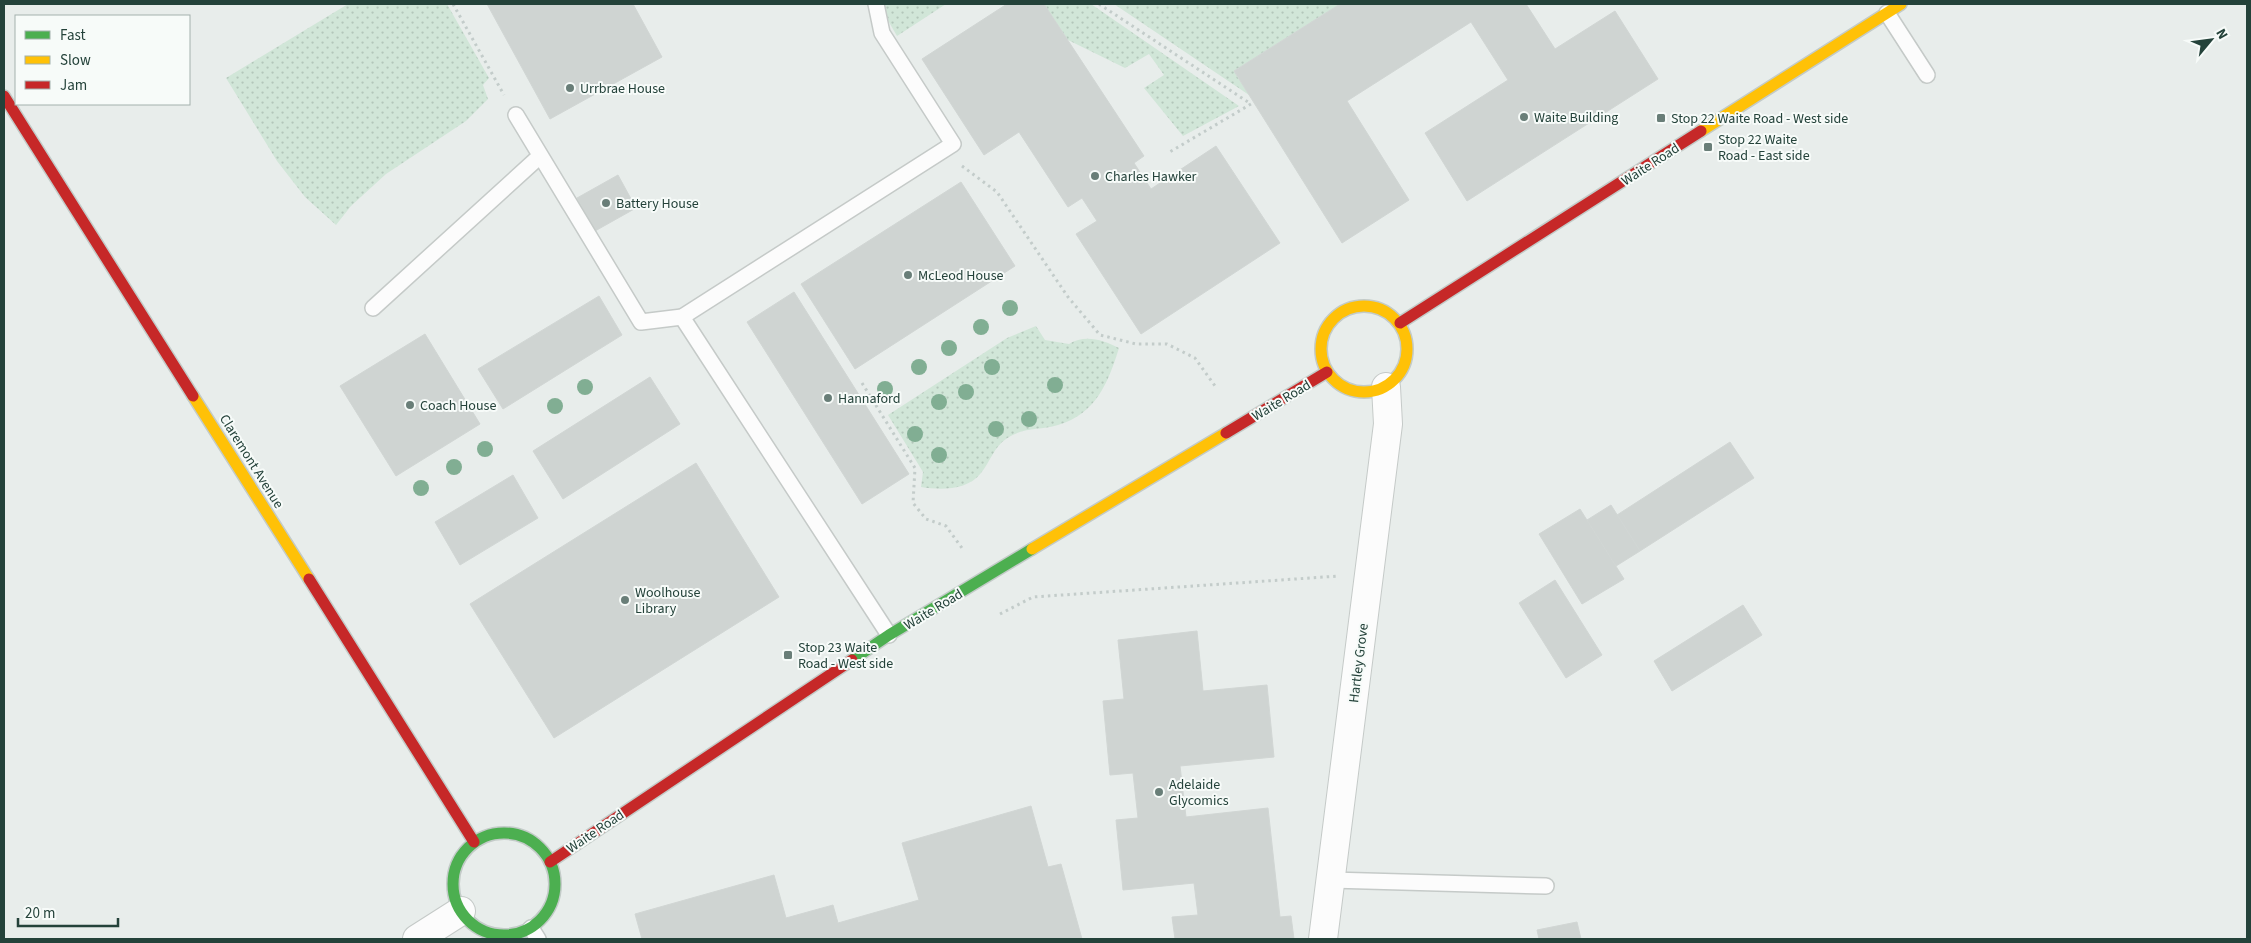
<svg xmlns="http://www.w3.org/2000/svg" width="2251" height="943" font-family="'Source Sans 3',sans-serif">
  <defs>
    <pattern id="grass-dots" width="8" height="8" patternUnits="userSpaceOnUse" patternTransform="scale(1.25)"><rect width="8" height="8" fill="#d1e6d8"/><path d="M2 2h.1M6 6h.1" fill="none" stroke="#b3c6ba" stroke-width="1.8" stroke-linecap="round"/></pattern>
  </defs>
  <rect width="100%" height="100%" fill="#e8edeb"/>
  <g fill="url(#grass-dots)">
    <path d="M348,4H447L489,78L483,85L488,99L466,121L386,174L351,206L336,225L305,197L277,161L226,78Z"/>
    <path d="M885,4H946L897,36L886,17Z"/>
    <path d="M1044,4H1091L1239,106L1183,136L1144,88L1164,75L1149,54L1125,68L1068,40Z"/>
    <path d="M1114,4H1340L1234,71L1249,95Z"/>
    <path d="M1036,326L1045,340L1069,344C1085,334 1103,340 1119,348C1108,383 1096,414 1058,425C1039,431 1025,426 1006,439C994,447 990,462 981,473C967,491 940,490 921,487L923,472L888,415L1007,338Z"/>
  </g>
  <g fill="#cfd4d2" stroke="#d1d6d4">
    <path d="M487,4H633L662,57L550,119Z"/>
    <path d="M1007,4H1044L1144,156L1134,163L1151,189L1216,146L1280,243L1141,334L1076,234L1097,221L1082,198L1068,207L1019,132L984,155L922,59Z"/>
    <path d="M1340,4H1526L1555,49L1615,11L1658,79L1467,201L1425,133L1508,80L1471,22L1347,101L1409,200L1342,243L1234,71Z"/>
    <path d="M618,175L636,208L595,231L577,198Z"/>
    <path d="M961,182L1015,266L855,369L801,284Z"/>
    <path d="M794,292L909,474L862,504L747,322Z"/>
    <path d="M599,296L622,335L503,409L478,369Z"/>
    <path d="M425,334L480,424L396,476L340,386Z"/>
    <path d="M650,377L680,424L563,499L533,451Z"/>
    <path d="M1730,442L1754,478L1640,551L1617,515Z"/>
    <path d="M696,463L779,597L554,738L470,604Z"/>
    <path d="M513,475L538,518L460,565L435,522Z"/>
    <path d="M1611,505L1640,551L1616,566L1587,520Z"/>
    <path d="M1580,509L1624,579L1582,604L1539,534Z"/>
    <path d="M1555,580L1602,655L1566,678L1519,603Z"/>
    <path d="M1743,605L1762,635L1672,691L1654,661Z"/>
    <path d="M1197,631L1203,691L1267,685L1274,757L1180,766L1186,817L1268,808L1280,917L1291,916L1294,939H1175L1172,917L1198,915L1194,883L1123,890L1116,820L1138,818L1133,773L1110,775L1103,701L1124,699L1118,640Z"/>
    <path d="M1031,806L1048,867L1061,864L1082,939H642L635,914L774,875L786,918L833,905L838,923L919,900L902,843Z"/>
    <path d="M1577,922L1581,939H1539L1537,930Z"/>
  </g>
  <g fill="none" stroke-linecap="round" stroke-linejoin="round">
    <g stroke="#c5cac8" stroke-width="18">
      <g id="lane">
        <path d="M1887,13L1927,75"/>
        <path d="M516,115L641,322L682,317L953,144L882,33L876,4"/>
        <path d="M373,308L540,156"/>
        <path d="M682,317L889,635"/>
        <path d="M1331,880L1546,886"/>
        <path d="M531,928L538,939"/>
      </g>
    </g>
    <g stroke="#c5cac8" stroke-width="30">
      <g id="street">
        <path d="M417,939L461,911"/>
        <path d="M1323,939L1388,424L1386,387"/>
      </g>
    </g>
    <g stroke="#c3cbc8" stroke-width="14">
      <g id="fast">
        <path d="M852,660L889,635L1032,549"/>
        <circle cx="504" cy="884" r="51"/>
      </g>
    </g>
    <g stroke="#c3cbc8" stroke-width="14">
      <g id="slow">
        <path d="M1701,131L1901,4"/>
        <circle cx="1364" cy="349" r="43"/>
        <path d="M193,396L309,579"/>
        <path d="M1032,549L1226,433"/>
      </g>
    </g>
    <g stroke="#c3cbc8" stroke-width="14">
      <g id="jam">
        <path d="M4,96L193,396"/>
        <path d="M1400,323L1701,131"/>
        <path d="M1226,433L1327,372"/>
        <path d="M309,579L474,842"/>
        <path d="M550,862L852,660"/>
      </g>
    </g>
    <g stroke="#c3ccca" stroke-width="3" stroke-dasharray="2.5 4" stroke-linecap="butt">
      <path d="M453,4L504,95"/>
      <path d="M1099,4L1251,104L1168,153"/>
      <path d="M962,166L997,192L1068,297L1100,335L1136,344H1167L1195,358L1215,386"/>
      <path d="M862,383L915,468L913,503L926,519L946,526L962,548"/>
      <path d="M1000,614L1033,597L1339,576"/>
    </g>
    <use href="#lane" stroke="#fcfcfc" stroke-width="15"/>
    <use href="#street" stroke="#fcfcfc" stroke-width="28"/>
    <use href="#fast" stroke="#4caf50" stroke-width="11"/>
    <use href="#slow" stroke="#ffc107" stroke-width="11"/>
    <use href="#jam" stroke="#c62828" stroke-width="11"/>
  </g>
  <g fill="#81ae93">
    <circle cx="1010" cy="308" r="8"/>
    <circle cx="981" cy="327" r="8"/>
    <circle cx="949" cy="348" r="8"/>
    <circle cx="919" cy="367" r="8"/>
    <circle cx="992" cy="367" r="8"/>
    <circle cx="1055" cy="385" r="8"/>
    <circle cx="585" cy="387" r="8"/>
    <circle cx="885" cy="389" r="8"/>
    <circle cx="966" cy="392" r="8"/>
    <circle cx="939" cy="402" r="8"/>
    <circle cx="555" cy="406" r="8"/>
    <circle cx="1029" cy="419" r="8"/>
    <circle cx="996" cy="429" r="8"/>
    <circle cx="915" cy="434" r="8"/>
    <circle cx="485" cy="449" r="8"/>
    <circle cx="939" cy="455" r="8"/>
    <circle cx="454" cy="467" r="8"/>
    <circle cx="421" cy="488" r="8"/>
  </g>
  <g fill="#697e78" stroke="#f7fbf9" stroke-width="2">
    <circle cx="570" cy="88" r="5"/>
    <circle cx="1524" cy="117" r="5"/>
    <rect x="1656" y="113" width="10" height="10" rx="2.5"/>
    <rect x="1703" y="142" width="10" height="10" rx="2.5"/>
    <circle cx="1095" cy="176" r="5"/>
    <circle cx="606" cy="203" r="5"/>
    <circle cx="908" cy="275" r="5"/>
    <circle cx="828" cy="398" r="5"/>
    <circle cx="410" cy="405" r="5"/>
    <circle cx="625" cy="600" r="5"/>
    <rect x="783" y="650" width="10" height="10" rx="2.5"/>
    <circle cx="1159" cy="792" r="5"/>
  </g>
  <g text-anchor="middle" stroke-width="4" stroke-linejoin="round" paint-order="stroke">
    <g font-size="14" fill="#24423a" stroke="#f7fbf9" text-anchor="start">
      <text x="580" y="93">Urrbrae House</text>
      <text x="1534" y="122">Waite Building</text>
      <text x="1671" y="123">Stop 22 Waite Road - West side</text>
      <text x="1718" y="144">Stop 22 Waite<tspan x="1718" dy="16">Road - East side</tspan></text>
      <text x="1105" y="181">Charles Hawker</text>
      <text x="616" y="208">Battery House</text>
      <text x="918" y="280">McLeod House</text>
      <text x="838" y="403">Hannaford</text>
      <text x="420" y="410">Coach House</text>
      <text x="635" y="597">Woolhouse<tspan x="635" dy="16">Library</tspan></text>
      <text x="798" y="652">Stop 23 Waite<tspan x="798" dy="16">Road - West side</tspan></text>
      <text x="1169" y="789">Adelaide<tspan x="1169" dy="16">Glycomics</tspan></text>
    </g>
    <g font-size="14" fill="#24423a" stroke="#f7fbf9">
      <text transform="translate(1650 164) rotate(-33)" y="5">Waite Road</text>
      <text transform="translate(1281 400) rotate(-31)" y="5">Waite Road</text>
      <text transform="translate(252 461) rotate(58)" y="5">Claremont Avenue</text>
      <text transform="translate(933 609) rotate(-31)" y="5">Waite Road</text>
      <text transform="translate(1358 663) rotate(-83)" y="5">Hartley Grove</text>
      <text transform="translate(595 831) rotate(-34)" y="5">Waite Road</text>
    </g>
  </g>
  <rect width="2251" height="943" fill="none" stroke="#24423a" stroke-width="10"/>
  <rect x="15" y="15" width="175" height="90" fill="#f7fbf9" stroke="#a3b1ad"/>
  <rect x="25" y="31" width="25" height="8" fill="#4caf50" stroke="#a3b1ad"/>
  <text x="60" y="40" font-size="15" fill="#24423a">Fast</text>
  <rect x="25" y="56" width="25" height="8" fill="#ffc107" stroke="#a3b1ad"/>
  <text x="60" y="65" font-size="15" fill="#24423a">Slow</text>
  <rect x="25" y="81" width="25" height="8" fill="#c62828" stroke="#a3b1ad"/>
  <text x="60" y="90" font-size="15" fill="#24423a">Jam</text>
  <g transform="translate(2211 40) rotate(61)" stroke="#f7fbf9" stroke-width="4" paint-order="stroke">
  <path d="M0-4L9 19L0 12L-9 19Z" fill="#24423a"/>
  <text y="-8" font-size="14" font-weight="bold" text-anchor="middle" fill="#24423a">N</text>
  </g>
  <path d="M18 918v8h100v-8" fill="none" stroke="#24423a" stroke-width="2.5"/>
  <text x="25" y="918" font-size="15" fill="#24423a" stroke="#f7fbf9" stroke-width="4" paint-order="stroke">20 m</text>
</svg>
